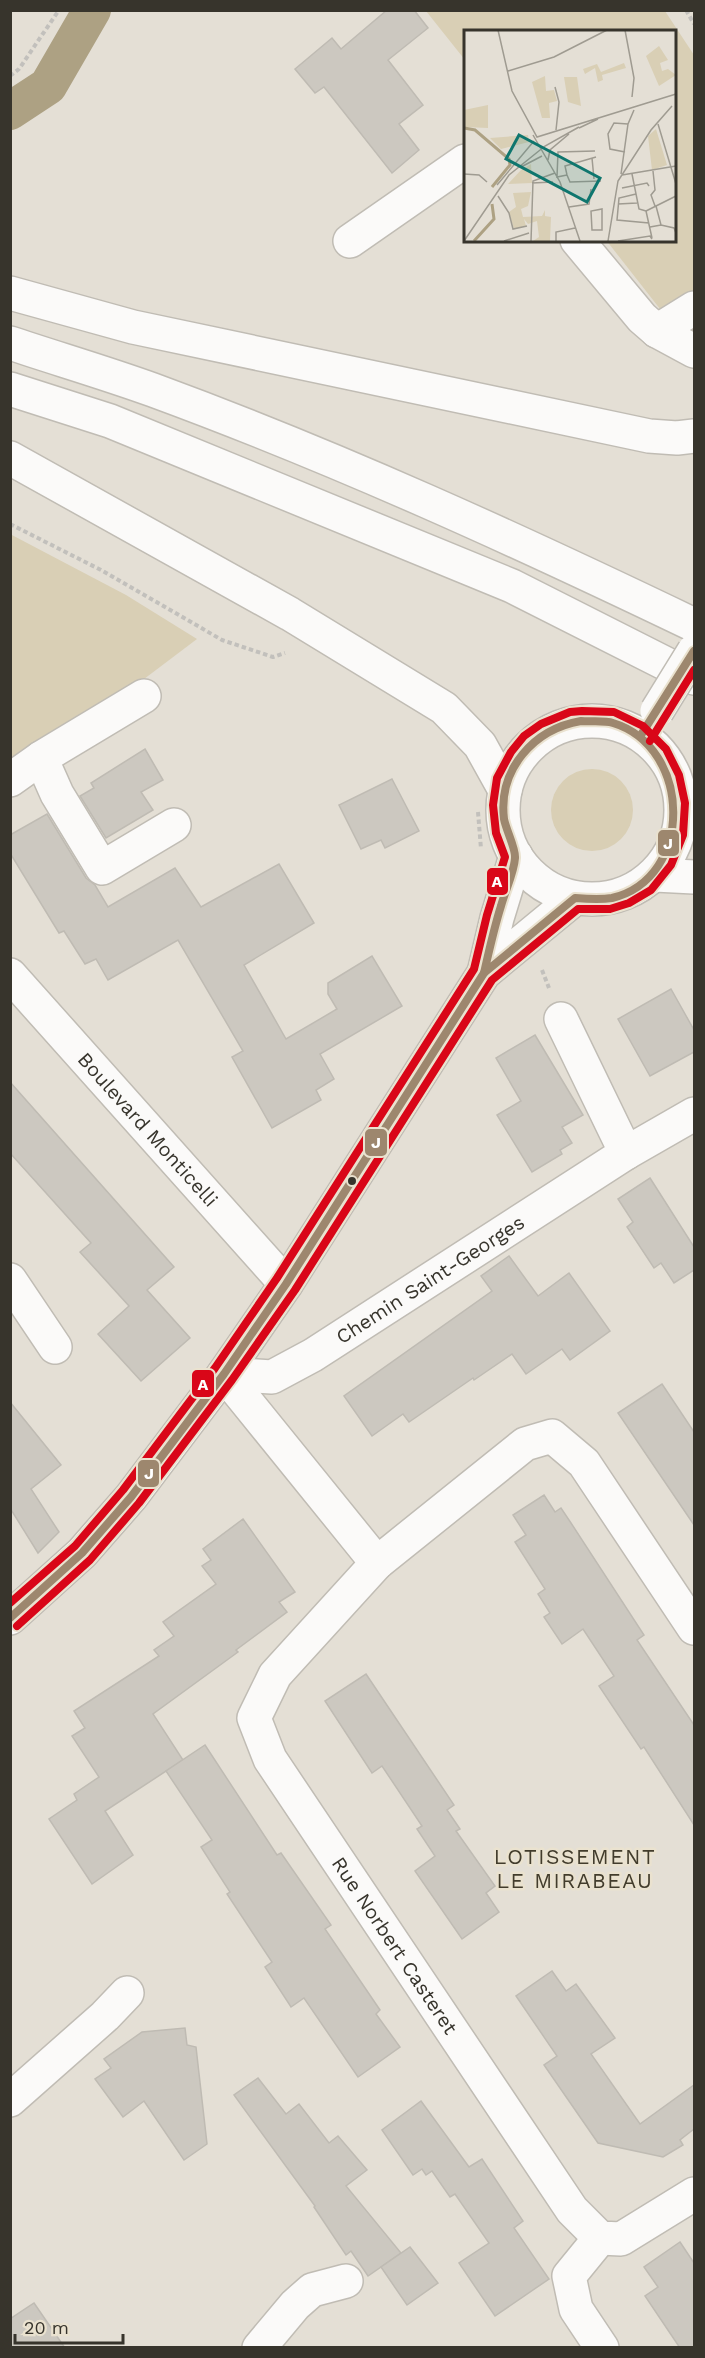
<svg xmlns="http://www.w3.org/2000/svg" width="705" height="2358" font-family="'Work Sans',sans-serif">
  <rect width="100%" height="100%" fill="#e4dfd5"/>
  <g fill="#d9cfb5">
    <path d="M426,11H665L694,55V292L664,314L606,240H674V32H465V60Z"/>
    <path d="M10,534L126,595L197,639L103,710L11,759Z"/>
    <circle cx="592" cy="810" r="41"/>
  </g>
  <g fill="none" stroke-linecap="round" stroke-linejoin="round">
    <path stroke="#ada183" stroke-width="38" d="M10,111L48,86L92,10"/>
  </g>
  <g fill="#ccc8c0" stroke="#bfbbb3" stroke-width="1.5">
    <path d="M387,10H414L428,28L388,60L423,105L399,124L419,150L392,173L324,87L315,93L295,69L332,38L341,49Z"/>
    <path d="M145,749L163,780L141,792L153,810L106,838L80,796L94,788L91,783Z"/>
    <path d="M392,779L419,831L385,848L381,840L361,849L339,805Z"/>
    <path d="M47,814L86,878L95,885L108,907L175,868L201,907L279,864L314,923L244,965L286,1039L337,1009L328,994V983L372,956L402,1006L320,1054L334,1079L316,1090L321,1100L272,1128L232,1057L243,1051L178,940L108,980L96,959L85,964L64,931L59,933L10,853V835Z"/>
    <path d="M671,989L694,1030V1052L650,1076L618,1019Z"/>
    <path d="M535,1035L583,1115L562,1127L572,1143L560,1150L562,1154L532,1172L497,1115L521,1101L496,1058Z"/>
    <path d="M10,1082L174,1267L147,1290L190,1338L141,1381L98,1334L129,1306L80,1252L91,1243L10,1153Z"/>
    <path d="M650,1178L694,1247V1270L674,1283L661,1263L654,1268L627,1227L633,1222L618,1199Z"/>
    <path d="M509,1256L538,1296L569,1273L610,1331L570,1360L562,1349L526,1374L512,1354L474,1380L473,1378L409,1422L403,1414L372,1436L344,1396L492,1291L481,1276Z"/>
    <path d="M662,1384L694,1432V1525L618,1413Z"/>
    <path d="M10,1402L61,1465L31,1489L59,1532L38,1553L10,1508Z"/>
    <path d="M544,1495L555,1512L561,1508L571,1523L644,1635L637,1640L694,1725V1825L644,1747L641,1749L599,1686L614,1676L583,1629L562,1644L544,1617L550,1613L538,1594L545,1589L515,1542L526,1535L513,1515Z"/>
    <path d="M243,1519L295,1592L279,1602L287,1612L236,1650L238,1652L153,1714L183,1760L105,1811L133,1855L92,1884L49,1819L77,1800L74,1794L99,1777L72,1736L85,1728L74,1711L159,1656L154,1650L174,1636L163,1622L216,1584L202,1566L211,1560L203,1549Z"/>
    <path d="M366,1674L454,1805L447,1810L460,1829L456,1831L495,1886L486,1893L499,1912L462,1939L415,1871L435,1856L417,1829L422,1826L382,1766L372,1773L325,1701Z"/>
    <path d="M205,1745L277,1855L281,1853L331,1925L325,1929L380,2010L376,2014L400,2047L358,2077L304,1998L291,2007L265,1967L272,1962L227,1894L230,1892L201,1847L212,1840L166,1771Z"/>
    <path d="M552,1971L566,1991L576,1984L615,2038L591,2054L640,2124L694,2085V2129L680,2140L683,2145L663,2157L598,2143L544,2065L557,2056L516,1996Z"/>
    <path d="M185,2028L187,2045L196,2047L207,2144L184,2160L144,2101L123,2117L95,2079L111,2068L104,2059L142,2032Z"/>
    <path d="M258,2078L286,2114L299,2104L329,2143L338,2136L367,2170L346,2186L401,2253L368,2276L351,2251L346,2255L314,2207L315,2206L234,2095Z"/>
    <path d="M421,2101L469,2167L482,2159L523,2221L514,2228L549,2279L495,2316L459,2263L489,2243L455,2194L450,2197L432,2171L426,2175L422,2169L413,2175L382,2130Z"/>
    <path d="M680,2242L694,2263V2348H680L645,2296L658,2287L644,2267Z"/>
    <path d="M410,2247L438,2283L407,2305L381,2267Z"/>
    <path d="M34,2303L65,2348H10V2319Z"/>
  </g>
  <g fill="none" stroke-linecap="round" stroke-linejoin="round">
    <g stroke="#c0bcb4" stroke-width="36">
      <g id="minor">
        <path d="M577,240L642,318L657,331L694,351"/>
        <path d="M350,241L465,161"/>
        <path d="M657,331L694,308"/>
        <path d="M41,758L57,794L102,868L174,825"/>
        <path d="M10,780L41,758L144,696"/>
        <path id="s1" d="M10,975L286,1284"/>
        <path d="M561,1019L626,1153"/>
        <path d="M10,1280L55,1347"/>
        <path id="s2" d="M224,1374L272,1377L313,1355L626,1153L694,1114"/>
        <path d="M224,1374L377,1563"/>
        <path id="s3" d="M694,1628L584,1463L552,1436L525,1444L377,1563L275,1675L254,1718L270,1759L572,2210L600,2238L621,2239L694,2194"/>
        <path d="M10,2100L105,2016L127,1993"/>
        <path d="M600,2238L569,2276L576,2309L602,2348"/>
        <path d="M259,2348L295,2305L312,2290L346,2281"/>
      </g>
    </g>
    <g stroke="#c0bcb4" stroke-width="36">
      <g id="major">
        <path d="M10,293L133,327L649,436L677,438L694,436"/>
        <path d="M10,343C58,359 106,373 153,390C338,458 517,540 694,625"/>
        <path d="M10,389L110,421L512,586L694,678"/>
        <path d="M10,458L290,614L444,708L480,745L505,790"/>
        <circle cx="592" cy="810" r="89"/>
        <path d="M655,875L694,877"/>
        <path d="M484,973L497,918L516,856"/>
        <path d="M10,1618L82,1553L131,1497L224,1374L286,1284L484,973L575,898"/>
      </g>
    </g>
    <g stroke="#c2c0bc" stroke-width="4" stroke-dasharray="4.5 3" stroke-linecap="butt">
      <path d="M686,10L694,24"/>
      <path d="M10,76L19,69L59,10"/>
      <path d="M10,524L101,570L222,640L273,657L285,653"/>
      <path d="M478,812L481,849"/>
      <path d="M542,970L549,988"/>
    </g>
    <use href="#minor" stroke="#fbfaf9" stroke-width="33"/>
    <use href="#major" stroke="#fbfaf9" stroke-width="33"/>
    <g stroke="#c0bcb4" stroke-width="36" stroke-linecap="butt">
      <path id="major-bridge" d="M657,711L694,651"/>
    </g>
    <use href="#major-bridge" stroke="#fbfaf9" stroke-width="33"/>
    <g stroke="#eae2cf" stroke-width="12">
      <g id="bus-1">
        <path d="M581,721C591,722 604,720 613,723C692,747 695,878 612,898C600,900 587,899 575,898L484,973C489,951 494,928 501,906C505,891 514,873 515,858C516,849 506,830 504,819C498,769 534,729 581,721Z"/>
        <path d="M641,735L694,651"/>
        <path d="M10,1618L82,1553L131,1497L224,1374L286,1284L484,973"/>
      </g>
    </g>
    <g stroke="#eae2cf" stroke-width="12">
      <g id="bus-2">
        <path d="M650,741L694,670"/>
        <path d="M10,1603L75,1546L123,1490L215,1368L277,1278L474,969L487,915L505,857L496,833L493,805L497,778L511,752L524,736L541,724L570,712L582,711L614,712L643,726L666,749L679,775L685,803L683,835L671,865L651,890L629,903L610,909H578L492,980L295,1290L232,1380L139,1503L90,1560L17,1626"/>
      </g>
    </g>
    <use href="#bus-1" stroke="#9d876e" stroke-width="8"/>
    <use href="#bus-2" stroke="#d90618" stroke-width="8"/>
  </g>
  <circle fill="#37342c" stroke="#eae2cf" stroke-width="2" cx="352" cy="1181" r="5"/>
  <g text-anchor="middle" stroke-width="5" stroke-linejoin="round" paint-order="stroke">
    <g font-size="20" fill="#37342c" stroke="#eae2cf">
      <text dy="7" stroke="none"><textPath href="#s1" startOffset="207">Boulevard Monticelli</textPath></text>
      <text dy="7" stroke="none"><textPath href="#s2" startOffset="234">Chemin Saint-Georges</textPath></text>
      <text dy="7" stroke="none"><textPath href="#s3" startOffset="926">Rue Norbert Casteret</textPath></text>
    </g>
    <g font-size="21" letter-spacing="1.5" fill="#423c2c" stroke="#eae2cf">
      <text x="575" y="1864">LOTISSEMENT<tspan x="575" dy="24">LE MIRABEAU</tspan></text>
    </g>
  </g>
  <g transform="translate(464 30)">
    <rect width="212" height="212" fill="#e4dfd5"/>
    <path d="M195,16L204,30L196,33L198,41L204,39L212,45L195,56L182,26ZM160,33L162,38L138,45L139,50L134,52L131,38L121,44L119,39L133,34L137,42ZM81,46L82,61L90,60L93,71L85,73L86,88H78L68,52ZM100,47H113L117,76L104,72ZM24,75V98L1,97L0,80ZM192,99L203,135L188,140L184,106ZM64,105L65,112L37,119L26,108ZM67,134L68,153L44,154L57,140ZM67,162L64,176L57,179L59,187L78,186L81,180V186L87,187L86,211H69L75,207L73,191L64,194L60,189L62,196L50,199L45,182L52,177L49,163Z" fill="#d9cfb5"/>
    <path fill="none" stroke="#ada183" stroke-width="3" d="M0,98L11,100L45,129L46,135L28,157M10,211L30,189L28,174"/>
    <path fill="none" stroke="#9f9b91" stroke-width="1.5" d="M34,0L48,61L73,107L212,64M161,0L170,48L168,67M44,41L90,27L143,0M91,57L95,72L92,100M194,94L212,154M115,98L134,89M69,105L96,152L116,211M161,122L146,119L144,104L150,93L164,94M132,127L101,136L103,145L106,152L137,151M128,128L130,149M84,130L86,120L105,104M57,137L78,126M189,141L191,160L187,165L191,176M0,144L15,145L23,152M157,144L164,94L170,80M168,144L175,179L182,181M103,145L93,147L94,122L131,121M158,145L212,136M68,153L89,152M33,155L70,111M158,158L183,153L185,156M172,164L155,168L153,190L185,193M34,166L45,183L49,199L63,196M154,174L173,173M192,176L197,195M105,177L125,174L127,159M138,179V200H128L127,181ZM182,181L212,166M182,181L188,208M186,197L197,195L210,198L212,203M0,211L45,145L81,116L115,97M40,211L65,203M67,211L69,151L91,143M92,211V202L111,198M144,211L154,151L187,100L208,76M154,211L186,206L188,209"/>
    <path fill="#0f766e" fill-opacity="0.15" stroke="#0f766e" stroke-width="3" d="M55,105L136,148L123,172L42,129Z"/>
    <rect width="212" height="212" fill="none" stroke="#37342c" stroke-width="3"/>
  </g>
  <g stroke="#eae2cf" stroke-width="2">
    <rect x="657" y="829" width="23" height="28" rx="6" fill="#9d876e"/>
    <rect x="486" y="867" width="23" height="29" rx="6" fill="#d90618"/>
    <rect x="364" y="1128" width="24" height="29" rx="6" fill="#9d876e"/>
    <rect x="191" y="1369" width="24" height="29" rx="6" fill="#d90618"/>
    <rect x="137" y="1459" width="23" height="29" rx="6" fill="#9d876e"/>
  </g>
  <g font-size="16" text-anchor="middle" font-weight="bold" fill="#fff">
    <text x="668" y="849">J</text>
    <text x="497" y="887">A</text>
    <text x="376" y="1148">J</text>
    <text x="203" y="1390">A</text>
    <text x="149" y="1479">J</text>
  </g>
  <rect width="705" height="2358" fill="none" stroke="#37342c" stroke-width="24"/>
  <path d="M15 2334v9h108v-9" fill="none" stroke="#37342c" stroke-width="3"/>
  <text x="24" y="2334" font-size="18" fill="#37342c" stroke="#eae2cf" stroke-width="4.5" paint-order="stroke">20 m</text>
</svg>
